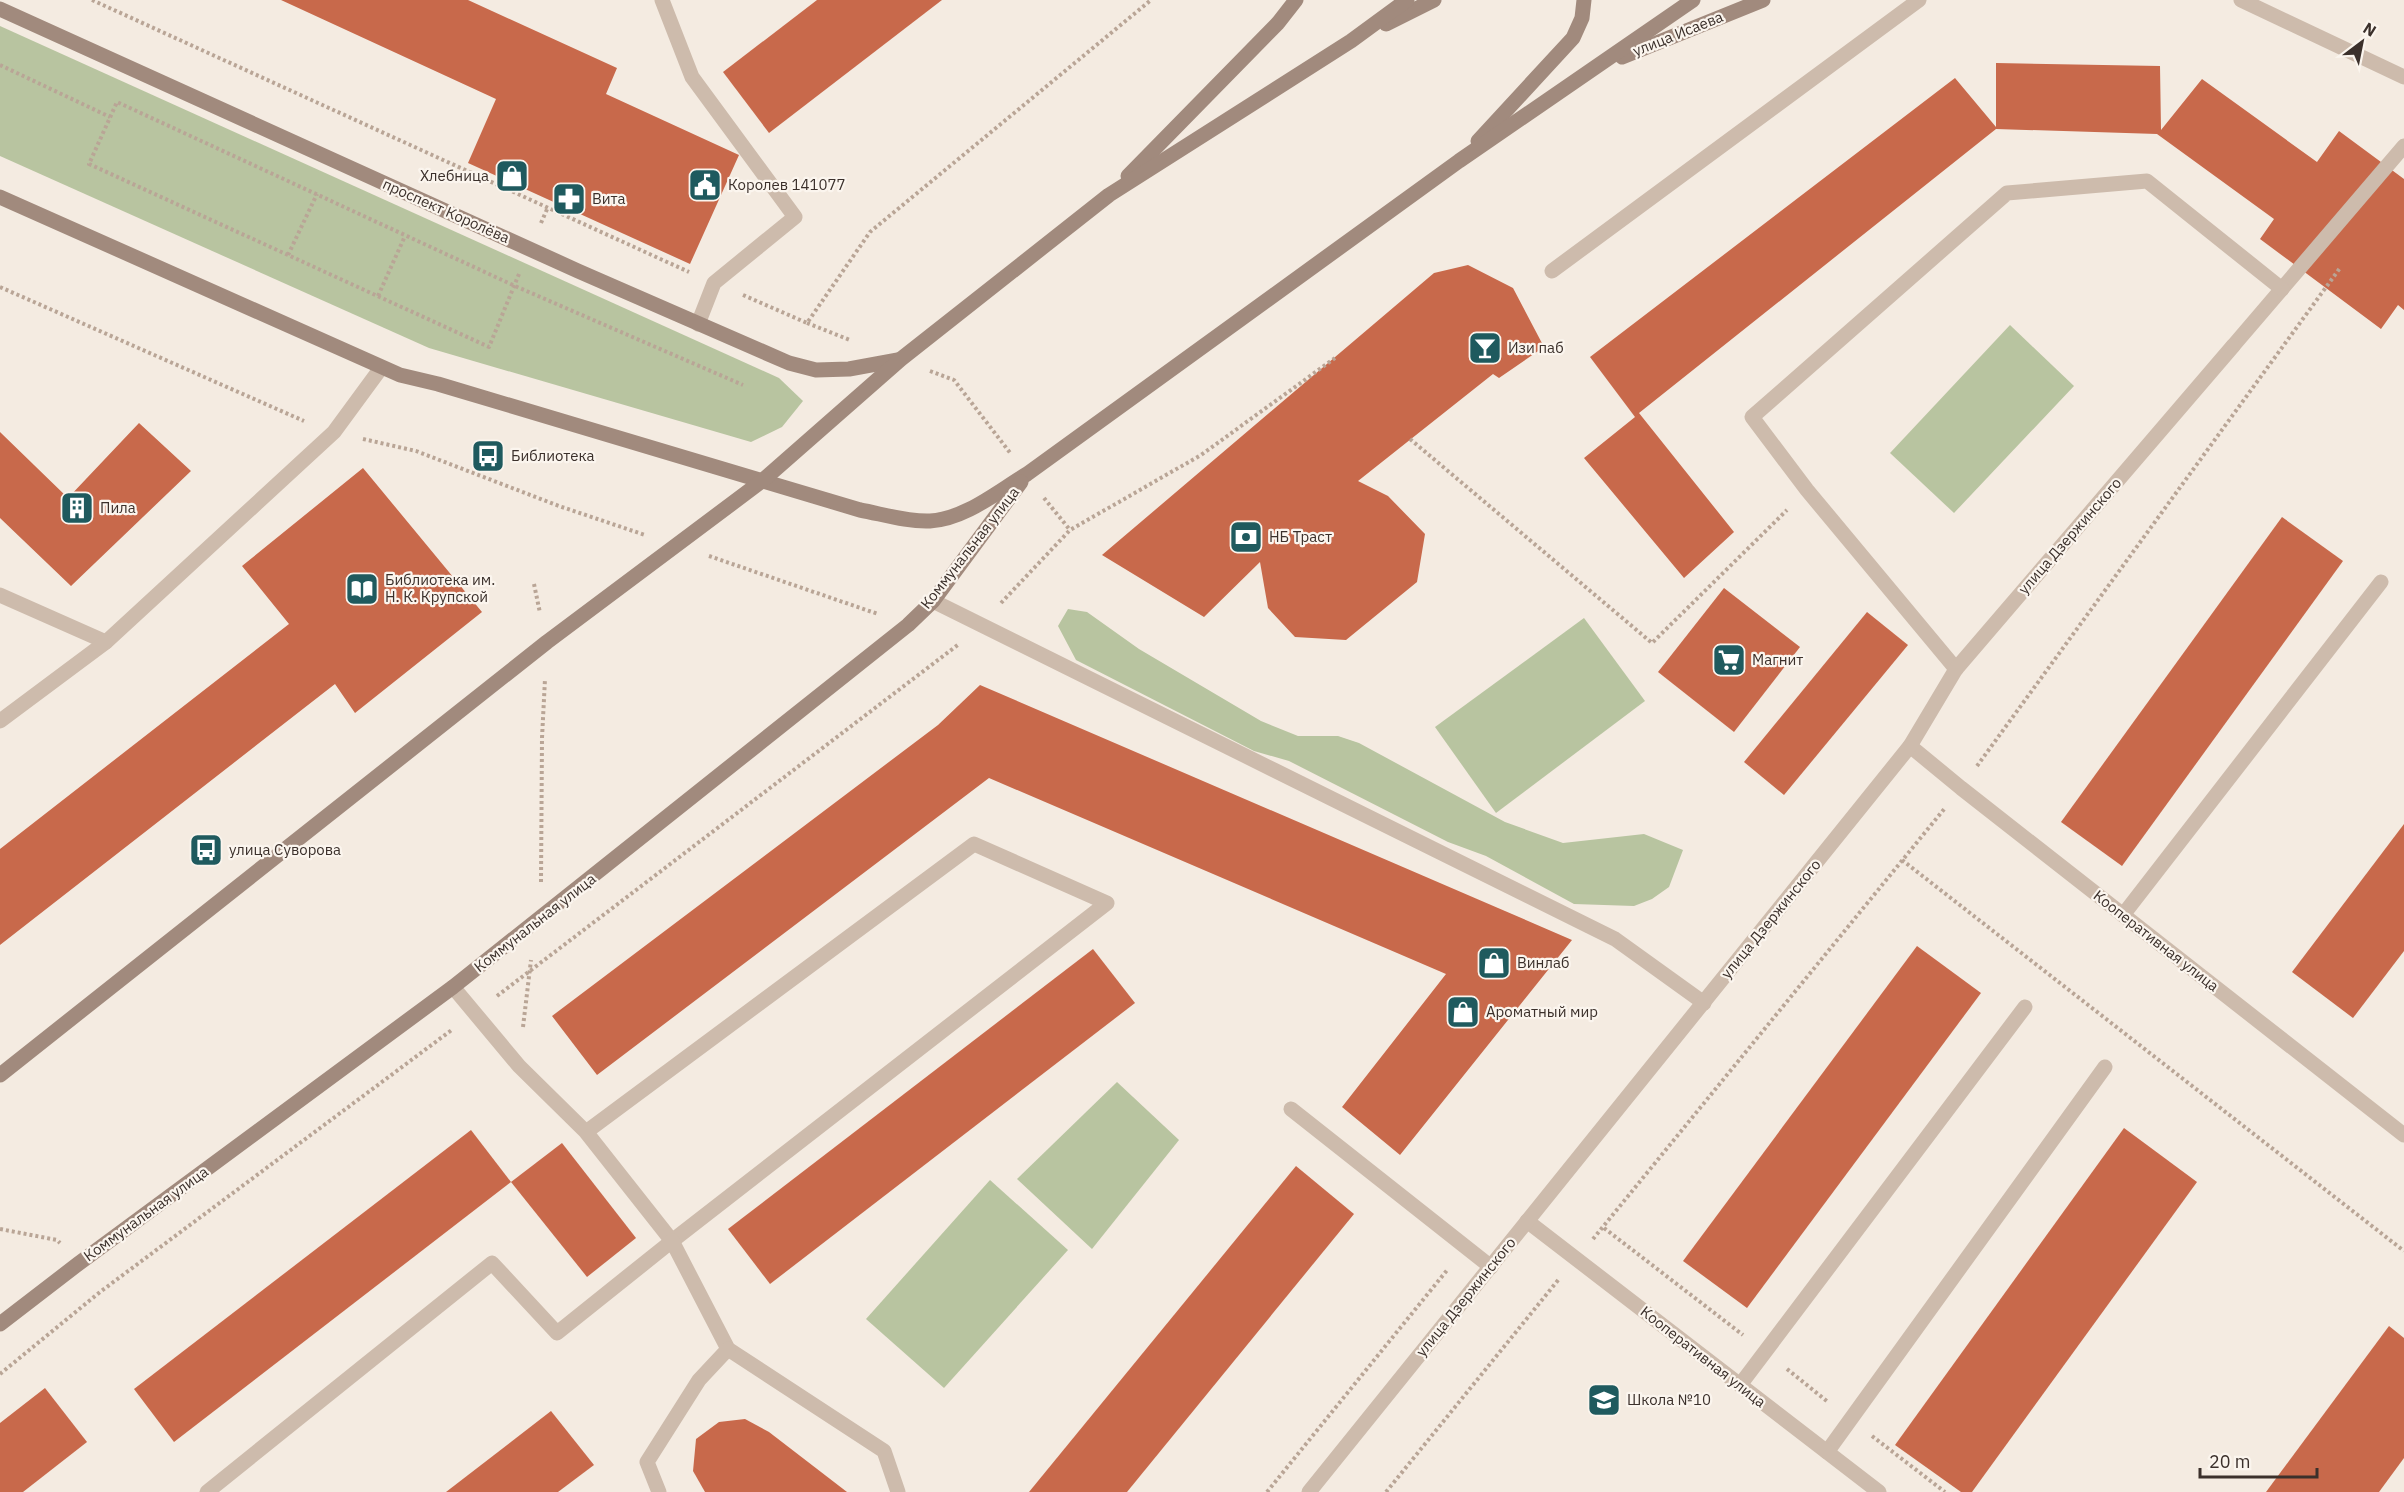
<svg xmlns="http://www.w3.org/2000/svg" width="2404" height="1492" font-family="'IBM Plex Sans',sans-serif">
  <rect width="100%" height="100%" fill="#f4ebe1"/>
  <g fill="#b8c4a0">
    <path d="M0,26L779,378L803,401L782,427L751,442L429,348L0,156Z"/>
    <path d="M2010,325L2074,386L1954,513L1890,453Z"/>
    <path d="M1068,609L1087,612L1139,649L1261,721L1298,736H1338L1359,743L1505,822L1563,843L1644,834L1683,850L1669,887L1652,899L1634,906L1574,904L1486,856L1448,842L1289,761L1254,751L1076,660L1058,626Z"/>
    <path d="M1584,618L1645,701L1496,813L1435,727Z"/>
    <path d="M1117,1082L1179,1140L1092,1249L1017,1179Z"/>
    <path d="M990,1180L1068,1250L944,1388L866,1319Z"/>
  </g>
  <g fill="#c8694b">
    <path d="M281,0H468L617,68L606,94L739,155L690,264L468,163L496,99Z"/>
    <path d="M817,0H942L769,133L723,72Z"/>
    <path d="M1996,63L2160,66L2161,130L2202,79L2317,162L2339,131L2404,179V310L2398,305L2381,329L2260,239L2274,219L2157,134L1996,129L1639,413L1734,532L1684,578L1584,458L1635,417L1590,357L1955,78L1996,127Z"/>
    <path d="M1468,265L1513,288L1544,347L1499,378L1493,374L1358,481L1388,496L1425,534L1417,582L1346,640L1295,637L1268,608L1260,562L1204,617L1102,555L1434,273Z"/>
    <path d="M139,423L191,471L71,586L0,518V432L68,498Z"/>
    <path d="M363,468L482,612L355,713L335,684L0,945V849L289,624L242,566Z"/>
    <path d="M2282,517L2343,561L2122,866L2061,822Z"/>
    <path d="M1724,588L1800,647L1734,732L1658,672Z"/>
    <path d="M1867,612L1908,645L1784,795L1744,762Z"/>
    <path d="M980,685L1498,908L1572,940L1400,1155L1342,1107L1446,974L989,778L597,1075L552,1016L938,725Z"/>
    <path d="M2404,824V951L2353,1018L2292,972Z"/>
    <path d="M1917,946L1981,993L1747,1308L1683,1261Z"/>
    <path d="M1093,949L1135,1003L770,1284L728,1229Z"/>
    <path d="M2124,1128L2197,1182L1972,1492H1961L1895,1445Z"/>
    <path d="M471,1130L511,1182L174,1442L134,1389Z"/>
    <path d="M562,1143L636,1238L587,1277L511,1182Z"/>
    <path d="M1296,1166L1354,1214L1127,1492H1029Z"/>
    <path d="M2389,1326L2404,1338V1458L2379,1492H2266Z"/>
    <path d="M45,1388L87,1442L23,1492H0V1423Z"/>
    <path d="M551,1411L594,1465L558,1492H446Z"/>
    <path d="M745,1419L769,1432L847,1492H705L693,1471L696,1439L719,1422Z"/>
  </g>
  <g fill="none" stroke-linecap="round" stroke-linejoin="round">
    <g stroke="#b9a596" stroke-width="4" stroke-dasharray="3 3" stroke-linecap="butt">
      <path d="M92,0L689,272"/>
      <path d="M0,65L110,117"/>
      <path d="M541,223L548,207"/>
      <path d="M288,255L317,194"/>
      <path d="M519,274L489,347L89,164L117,102L515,286L743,385"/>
      <path d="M0,287L304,421"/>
      <path d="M743,295L807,323L870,232L1151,0"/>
      <path d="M378,296L405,236"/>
      <path d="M807,323L850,340"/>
      <path d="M930,371L954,380L1011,454"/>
      <path d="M363,439L416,451L559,506L645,535"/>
      <path d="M1410,439L1652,643L1787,510"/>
      <path d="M1044,498L1070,530"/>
      <path d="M709,556L878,614"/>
      <path d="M534,584L540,613"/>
      <path d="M1001,603L1070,530L1201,455L1335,358"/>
      <path d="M1977,766L2340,268"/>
      <path d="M1902,860L2404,1251"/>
      <path d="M541,882L542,738L545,679"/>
      <path d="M497,996L959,644"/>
      <path d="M523,1027L531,960"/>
      <path d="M1604,1228L1743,1335"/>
      <path d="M0,1229L57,1240L60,1243"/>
      <path d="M1593,1239L1945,808"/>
      <path d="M1787,1369L1828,1402"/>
      <path d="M0,1374L100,1292L453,1029"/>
      <path d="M1872,1436L1945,1492"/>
      <path d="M1267,1492L1448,1269"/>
      <path d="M1386,1492L1559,1279"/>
    </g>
    <g stroke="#cdbbac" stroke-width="15">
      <path d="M662,0L692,77L795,217L714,283L698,324"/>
      <path d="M2241,0L2404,77"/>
      <path d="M1552,271L1919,0"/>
      <path d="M2233,346L2404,146"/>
      <path d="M0,595L106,642"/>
      <path d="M933,601L1615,939L1704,1003"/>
      <path d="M1956,669L1807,490L1752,417L2007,193L2147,181L2282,289"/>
      <path d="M0,721L106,642L334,432L381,368"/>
      <path d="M2123,915L2381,582"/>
      <path d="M453,987L519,1066L586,1132L672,1241L1107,903L974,844L586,1132"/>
      <path d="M1291,1109L1491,1267"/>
      <path d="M1740,1385L2025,1007"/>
      <path d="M1827,1452L2105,1067"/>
      <path d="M207,1492L492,1263L557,1333L672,1241L728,1349L884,1451L898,1492"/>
      <path d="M659,1492L647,1462L699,1380L728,1349"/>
    </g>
    <g stroke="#cdbbac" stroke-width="15">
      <path d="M1910,746L1961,788L2404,1135"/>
      <path d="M1527,1221L1879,1492"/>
      <path d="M1309,1492L1910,746L1956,669L2233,346"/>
    </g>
    <g stroke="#a18a7d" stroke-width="15">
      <path d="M0,9L578,271L789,363L816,370L849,369L898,360"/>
      <path d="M1386,24L1434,0"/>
      <path d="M1622,57L1763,0"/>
      <path d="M1478,141L1573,38L1582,18L1584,0"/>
      <path d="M1128,176L1278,23L1296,0"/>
      <path d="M0,197L400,375L438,384L860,510C882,514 907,522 930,521C965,519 997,492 1027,474L1459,161L1693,0"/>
      <path d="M0,1075L547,642L762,481L901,359L1109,195L1351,41L1407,0"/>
      <path d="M0,1324L78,1264L453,987L908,625L933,601L1021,482"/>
    </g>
  </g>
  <defs>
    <g id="shop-square" transform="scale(1.725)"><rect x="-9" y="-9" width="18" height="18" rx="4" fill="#1f5a5e" stroke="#fbf5ee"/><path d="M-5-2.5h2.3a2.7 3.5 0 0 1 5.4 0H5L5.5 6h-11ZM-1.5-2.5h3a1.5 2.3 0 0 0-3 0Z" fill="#fff"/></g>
    <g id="civic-square" transform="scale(1.725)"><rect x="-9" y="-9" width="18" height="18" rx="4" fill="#1f5a5e" stroke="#fbf5ee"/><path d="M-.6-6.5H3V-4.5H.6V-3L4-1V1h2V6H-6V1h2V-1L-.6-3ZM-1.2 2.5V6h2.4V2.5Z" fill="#fff"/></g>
    <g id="pharmacy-square" transform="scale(1.725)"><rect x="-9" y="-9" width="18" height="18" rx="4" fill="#1f5a5e" stroke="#fbf5ee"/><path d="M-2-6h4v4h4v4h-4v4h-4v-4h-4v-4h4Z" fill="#fff"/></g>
    <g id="bar-square" transform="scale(1.725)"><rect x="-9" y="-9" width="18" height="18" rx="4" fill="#1f5a5e" stroke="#fbf5ee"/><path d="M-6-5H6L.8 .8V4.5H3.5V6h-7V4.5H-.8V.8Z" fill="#fff"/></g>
    <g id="bus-square" transform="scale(1.725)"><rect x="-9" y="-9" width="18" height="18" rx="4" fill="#1f5a5e" stroke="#fbf5ee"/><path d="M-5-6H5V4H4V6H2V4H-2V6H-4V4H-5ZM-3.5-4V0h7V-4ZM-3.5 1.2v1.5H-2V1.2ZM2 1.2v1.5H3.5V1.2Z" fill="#fff"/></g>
    <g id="building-square" transform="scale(1.725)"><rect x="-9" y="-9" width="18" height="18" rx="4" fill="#1f5a5e" stroke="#fbf5ee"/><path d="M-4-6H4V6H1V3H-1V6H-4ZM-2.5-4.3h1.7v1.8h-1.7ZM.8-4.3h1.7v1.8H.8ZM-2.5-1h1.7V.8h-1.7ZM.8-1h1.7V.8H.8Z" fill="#fff"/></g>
    <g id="bank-square" transform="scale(1.725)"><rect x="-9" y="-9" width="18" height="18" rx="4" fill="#1f5a5e" stroke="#fbf5ee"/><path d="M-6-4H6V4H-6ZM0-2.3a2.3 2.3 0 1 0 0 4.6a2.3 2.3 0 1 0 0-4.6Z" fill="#fff"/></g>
    <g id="library-square" transform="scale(1.725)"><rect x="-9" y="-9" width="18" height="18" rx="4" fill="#1f5a5e" stroke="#fbf5ee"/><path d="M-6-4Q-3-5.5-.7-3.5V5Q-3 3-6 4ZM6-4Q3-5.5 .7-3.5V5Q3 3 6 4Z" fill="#fff"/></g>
    <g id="supermarket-square" transform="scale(1.725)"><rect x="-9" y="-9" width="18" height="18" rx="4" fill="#1f5a5e" stroke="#fbf5ee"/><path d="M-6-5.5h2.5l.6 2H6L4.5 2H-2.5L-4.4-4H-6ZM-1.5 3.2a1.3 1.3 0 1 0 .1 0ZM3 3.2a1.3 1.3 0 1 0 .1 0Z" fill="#fff"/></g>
    <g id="school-square" transform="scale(1.725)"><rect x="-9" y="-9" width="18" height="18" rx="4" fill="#1f5a5e" stroke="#fbf5ee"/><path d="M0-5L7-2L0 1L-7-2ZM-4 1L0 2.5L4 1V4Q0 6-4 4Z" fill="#fff"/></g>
  </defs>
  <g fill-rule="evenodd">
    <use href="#shop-square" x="512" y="176"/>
    <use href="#civic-square" x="705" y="185"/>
    <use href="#pharmacy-square" x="569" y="199"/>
    <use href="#bar-square" x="1485" y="348"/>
    <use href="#bus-square" x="488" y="456"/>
    <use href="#building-square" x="77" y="508"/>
    <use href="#bank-square" x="1246" y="537"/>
    <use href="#library-square" x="362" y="589"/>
    <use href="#supermarket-square" x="1729" y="660"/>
    <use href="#bus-square" x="206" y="850"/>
    <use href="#shop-square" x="1494" y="963"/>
    <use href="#shop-square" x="1463" y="1012"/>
    <use href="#school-square" x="1604" y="1400"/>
  </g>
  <g text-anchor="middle" stroke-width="4.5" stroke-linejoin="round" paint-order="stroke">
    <g font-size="15" fill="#3b302b" stroke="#fbf5ee">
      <text transform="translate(1678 34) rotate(-22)" y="5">улица Исаева</text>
      <text transform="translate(446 211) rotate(24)" y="5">проспект Королёва</text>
      <text transform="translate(2070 536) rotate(-49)" y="5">улица Дзержинского</text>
      <text transform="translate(970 548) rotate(-52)" y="5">Коммунальная улица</text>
      <text transform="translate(1771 919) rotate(-51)" y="5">улица Дзержинского</text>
      <text transform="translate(535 923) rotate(-38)" y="5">Коммунальная улица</text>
      <text transform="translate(2156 941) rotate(38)" y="5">Кооперативная улица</text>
      <text transform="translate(146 1214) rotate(-36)" y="5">Коммунальная улица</text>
      <text transform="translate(1466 1297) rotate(-51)" y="5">улица Дзержинского</text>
      <text transform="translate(1703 1357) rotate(38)" y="5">Кооперативная улица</text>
    </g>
    <g font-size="15" fill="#3b302b" stroke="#fbf5ee" text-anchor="start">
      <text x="489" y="181" text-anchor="end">Хлебница</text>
      <text x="728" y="190">Королев 141077</text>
      <text x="592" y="204">Вита</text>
      <text x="1508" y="353">Изи паб</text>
      <text x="511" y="461">Библиотека</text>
      <text x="100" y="513">Пила</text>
      <text x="1269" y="542">НБ Траст</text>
      <text x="385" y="585">Библиотека им.<tspan x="385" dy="17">Н. К. Крупской</tspan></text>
      <text x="1752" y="665">Магнит</text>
      <text x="229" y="855">улица Суворова</text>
      <text x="1517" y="968">Винлаб</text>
      <text x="1486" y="1017">Ароматный мир</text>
      <text x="1627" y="1405">Школа №10</text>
    </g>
  </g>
  <g transform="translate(2362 42) rotate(32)" stroke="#fbf5ee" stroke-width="4.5" paint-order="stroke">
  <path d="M0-4.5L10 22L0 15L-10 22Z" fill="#3b302b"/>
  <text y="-9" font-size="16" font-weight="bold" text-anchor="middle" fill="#3b302b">N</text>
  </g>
  <path d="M2200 1468v9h117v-9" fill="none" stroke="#3b302b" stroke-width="3"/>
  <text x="2209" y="1468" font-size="18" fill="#3b302b" stroke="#fbf5ee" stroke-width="4.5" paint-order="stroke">20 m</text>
</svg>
